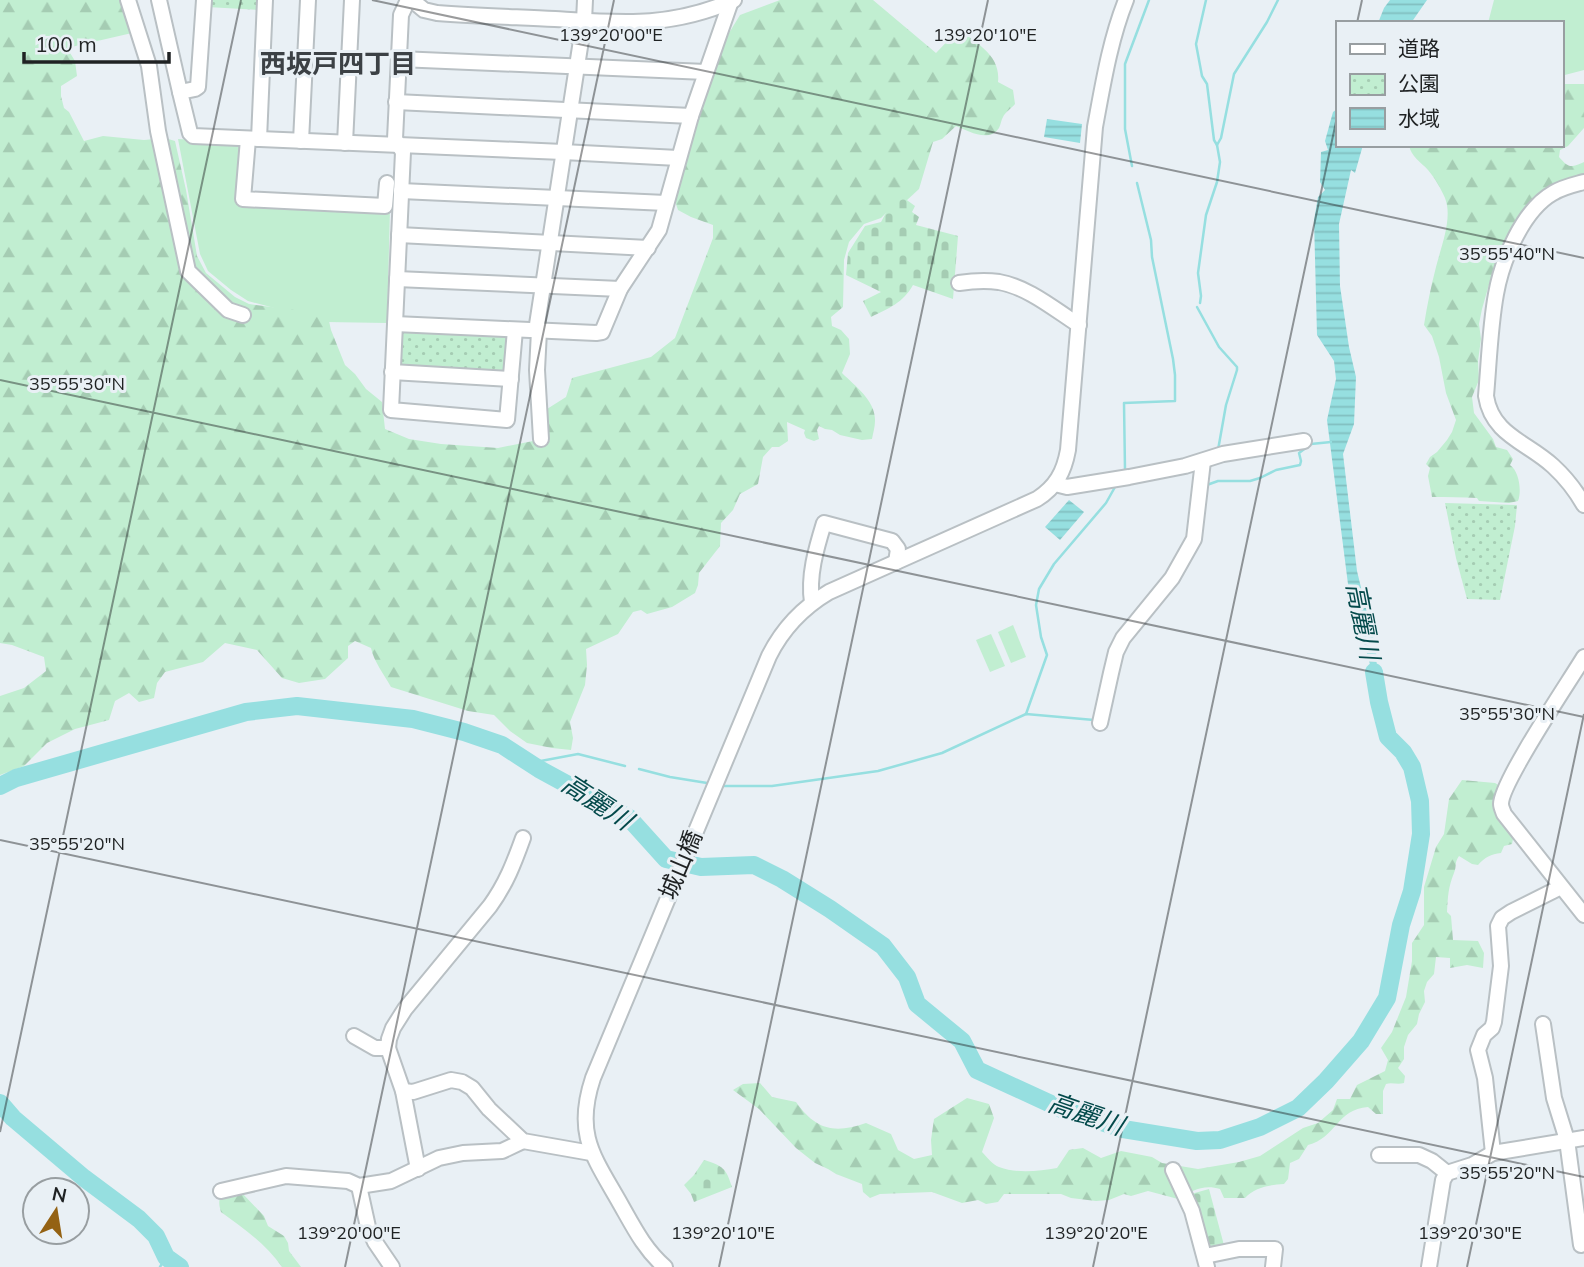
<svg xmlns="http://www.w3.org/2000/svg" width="1584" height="1267" font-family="Mulish,'Noto Sans JP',sans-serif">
  <defs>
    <pattern id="forest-firs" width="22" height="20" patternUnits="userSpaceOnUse" patternTransform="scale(1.75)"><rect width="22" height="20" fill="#c1eed1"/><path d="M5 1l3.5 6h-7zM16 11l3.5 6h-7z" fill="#a5ccb3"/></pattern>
    <pattern id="cemetery-stones" width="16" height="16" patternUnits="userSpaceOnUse" patternTransform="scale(1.75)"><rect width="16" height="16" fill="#c1eed1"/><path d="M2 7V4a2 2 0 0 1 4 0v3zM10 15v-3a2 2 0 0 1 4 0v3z" fill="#a5ccb3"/></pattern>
    <pattern id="park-dots" width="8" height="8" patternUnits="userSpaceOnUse" patternTransform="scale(1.75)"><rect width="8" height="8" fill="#c1eed1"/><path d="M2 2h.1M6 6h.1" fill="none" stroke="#a5ccb3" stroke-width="1.8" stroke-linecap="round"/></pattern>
    <pattern id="water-rules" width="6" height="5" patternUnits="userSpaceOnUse" patternTransform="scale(1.75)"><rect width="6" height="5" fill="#96dfe0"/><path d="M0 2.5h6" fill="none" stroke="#81bfc0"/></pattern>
  </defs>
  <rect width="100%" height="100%" fill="#e9f0f5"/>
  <g fill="#c1eed1">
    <path d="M1494,0H1584V70L1561,76V23H1488Z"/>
    <path d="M178,139L244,143L239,201L390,210L387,323L326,322L248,301L231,290L208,271L200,254Z"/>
    <path d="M1013,625L1026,657L1011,663L998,632Z"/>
    <path d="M991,634L1005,666L990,672L976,640Z"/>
  </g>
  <g fill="url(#forest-firs)">
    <path d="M0,0H122L132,33L67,48L75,61L77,76L61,86V96L64,108L69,112L84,141L103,136L144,140L165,138L175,141L186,190L197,256L206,273L235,297L249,304L302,311L329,321L331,330L345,365L355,374L366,389L382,402L385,429L409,439L441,444L498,448L533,441V424L545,421L547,409L566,397L572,378L651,357L675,338L713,238V225L691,217L678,210L674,198L704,97L729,33L740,15L780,0H873L936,53L959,29C977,44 1001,55 998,82L1013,90L1015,104C1012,108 1005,112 1003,117C1001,120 1001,124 999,128C989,143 968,131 956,126L942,139L933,142L919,189L906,201L895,204L881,218L864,224L849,242L844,260L843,307L831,317L832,326L841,330L849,339L850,354L842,373C855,386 876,401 875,421C875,427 873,433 872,439L862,440L840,435L832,430L825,429L819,426L817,430L819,439L814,441L806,438L804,433L805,430L787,422L788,441L779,447H772L763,457L758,484L740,494L733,510L721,523L720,546L699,573L698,585L695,593L672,607L647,614L641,610L633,612L618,634L586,649L587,665L585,685L570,722L573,738L571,750L552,748L527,743L510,731L494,715L468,711L391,687C384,674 374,662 371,648L355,641L348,646V658L325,679L299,683L282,678L257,650L225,643L203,662L165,672L157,683L154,698L139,702L129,693L115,701L109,720L75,729L47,743L24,766L0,775V696L24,688L46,671L44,657L12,645L0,643Z"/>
    <path d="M1561,84H1584V128L1568,146L1560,150L1559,157C1569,168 1570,168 1584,162V177L1554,183L1532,199L1515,222L1511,235L1498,255L1492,274L1482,309L1479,324L1481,339L1478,361L1479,380L1472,397L1474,413L1493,439L1496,447L1507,450L1513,459L1510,465C1519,471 1522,491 1518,501L1509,503L1479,501L1477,498C1462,497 1447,497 1432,497L1428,476L1430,468L1426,464L1430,457L1437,452L1447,440L1452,432L1456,420L1446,393L1439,357L1432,336L1424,325C1427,306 1431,286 1436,267C1441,247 1453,218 1445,198C1441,189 1435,178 1428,170C1421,162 1411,157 1409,145H1561Z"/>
    <path d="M1462,780L1495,783L1500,786V817L1513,839L1512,844L1504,846L1501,853C1491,854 1485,857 1478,865L1472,864L1459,856C1454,863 1457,866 1454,873C1448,888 1448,896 1447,912L1451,916L1453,940L1478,941L1484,953L1483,968L1467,965L1450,968V958L1436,957L1434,974L1427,982L1424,991L1425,1002L1419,1014L1417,1024L1408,1035L1404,1047V1059L1398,1068L1405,1076L1404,1083C1397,1085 1392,1082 1386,1084L1383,1091V1114H1376L1368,1107C1337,1109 1336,1138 1308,1145L1299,1159L1290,1163L1288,1179L1284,1184C1270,1185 1255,1187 1245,1198H1224L1220,1189C1203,1184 1192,1191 1178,1199L1148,1191L1131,1196L1124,1194L1109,1200L1096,1201L1071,1198L1061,1194H1004L998,1202L986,1204L978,1200L962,1203L932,1192L880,1194L870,1198L863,1192L862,1184L836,1174L828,1169L815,1163L796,1148L759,1109L733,1090L743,1084L760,1083L772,1097L796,1102C816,1130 834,1134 866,1123L891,1134L898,1150L914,1159L932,1155L931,1140L934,1119L967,1098L989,1104L994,1118L982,1152C987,1157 993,1165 999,1167C1018,1174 1039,1171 1057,1168L1069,1150L1083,1148L1101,1158L1121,1151L1152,1157L1162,1163L1198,1169L1239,1162L1260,1156L1303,1128L1318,1123L1333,1110L1337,1099H1350L1357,1085L1385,1071L1388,1060L1381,1048L1392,1032L1406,997L1412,961V943L1424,925V887L1436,847L1444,834L1449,799Z"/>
    <path d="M242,1193L264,1216L268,1226L284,1236L288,1243L289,1251L301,1267H282C266,1244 243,1228 221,1212C219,1205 218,1200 222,1194Z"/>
  </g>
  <g fill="url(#cemetery-stones)">
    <path d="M904,198L915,206L912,212L919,217L916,225L958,236L953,299L913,285C903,303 889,308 871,317L863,301L881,292L846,275L848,253L865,226L881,222L889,207Z"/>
    <path d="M704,1160C723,1166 726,1168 732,1187L694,1202L691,1194L684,1185L694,1175Z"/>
    <path d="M1209,1189L1225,1249L1206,1253L1191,1194Z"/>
  </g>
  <g fill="url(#park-dots)">
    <path d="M207,0H259V10L207,7Z"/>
    <path d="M402,330L507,335L509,337L505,374L398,367L399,332Z"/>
    <path d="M1445,503L1517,505L1515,526L1500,600L1467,599L1456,558Z"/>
  </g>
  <g fill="url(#water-rules)">
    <path d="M1390,0H1427L1411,23H1378L1384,8Z"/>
    <path d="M1337,109V145H1363L1355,173L1351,170L1339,224L1340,286L1349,347L1356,377L1354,424L1343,454L1357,571L1376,649L1378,694L1348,584L1327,420L1336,379L1334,361L1317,335L1314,220L1318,197L1325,190L1320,182L1321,152L1328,150L1325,141L1333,112Z"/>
    <path d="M1047,119L1082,124L1080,143L1044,137Z"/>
    <path d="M1069,500L1084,512L1060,540L1045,527Z"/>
  </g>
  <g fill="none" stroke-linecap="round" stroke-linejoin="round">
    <g stroke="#96dfe0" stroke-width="2.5">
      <path d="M1206,0L1196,44L1202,76L1207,84L1214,140L1217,145"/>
      <path d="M1132,166L1125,129V64L1149,0"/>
      <path d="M1200,303L1201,296L1198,273L1206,215L1217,182L1220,162L1217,145L1221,138L1234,74L1267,22L1278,0"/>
      <path d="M1197,307L1219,347L1237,367V370L1226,405L1218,450"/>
      <path d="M1125,470L1124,403L1175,401V375L1173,359L1152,257L1151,240L1137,183"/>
      <path d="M1204,486L1218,481H1250L1260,478L1276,470L1300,465L1301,461L1299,453L1311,444L1331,442"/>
      <path d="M1026,714L1047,655L1041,637L1036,605L1039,589L1054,564L1106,503L1115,487"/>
      <path d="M530,763L578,754L625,766"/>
      <path d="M639,769L670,777L707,783"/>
      <path d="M724,786H772L878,771L942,753L1026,714L1094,720"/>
      <path d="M160,1267L166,1257"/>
    </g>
    <g stroke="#96dfe0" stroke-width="18">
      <path d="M0,786L16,778L246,712L297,706L413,719L464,732L502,745L539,769L629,818L666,859L701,867L754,865L782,879L830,909L883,946L907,977L917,1004L962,1041L977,1070L1064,1110L1123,1129L1197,1141L1220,1140L1260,1127L1298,1108L1326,1081L1361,1041L1387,998L1401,925L1412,891L1421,834L1420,801L1412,767L1403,752L1388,737L1379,702L1374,672"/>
      <path d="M0,1103L13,1118L84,1178L139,1219L156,1236L166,1257L180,1267"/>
    </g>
    <g stroke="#b9c0c4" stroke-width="18">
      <g id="minor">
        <path d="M128,0L149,66L158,131L188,271L228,310L243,315"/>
        <path d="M159,0L180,92"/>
        <path d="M204,0L198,87L195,89L180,92L190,133L193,136L563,152L678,158"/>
        <path d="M408,0L401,15L395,139L403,152L391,410L507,420L515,330"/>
        <path d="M412,0L424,10L437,13C476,16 515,17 555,19C621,23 671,28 734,0"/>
        <path d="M399,59L706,72"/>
        <path d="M396,102L691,116"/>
        <path d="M248,139L243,199L385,206L387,183"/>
        <path d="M259,139L265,0"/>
        <path d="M301,141L308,0"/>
        <path d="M345,143L352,0"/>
        <path d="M1584,182C1573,185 1563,187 1553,193C1523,210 1502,260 1496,294C1490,327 1489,362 1486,396C1492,435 1527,442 1553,466C1565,477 1576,491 1584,505"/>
        <path d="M401,191L666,203"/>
        <path d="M399,235L648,248"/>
        <path d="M397,279L620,289"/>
        <path d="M959,283C972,281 985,280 999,282C1028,287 1054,309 1079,325"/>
        <path d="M395,324L596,333L602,332L620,289L659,230L691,116L731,1"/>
        <path d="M536,331L584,21L585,0"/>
        <path d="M539,331L537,370L541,439"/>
        <path d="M392,372L511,379"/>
        <path d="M1055,484L1067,487L1129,477L1185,466L1223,454L1304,441"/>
        <path d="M812,602C808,576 816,549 824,523L892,541L898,549L896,562"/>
        <path d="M1584,657C1569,682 1501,782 1501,804C1501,807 1503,811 1504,814L1584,915"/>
        <path d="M1100,723L1111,673L1116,652L1123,638L1172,578L1194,539L1203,461"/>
        <path d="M1543,1024L1554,1098L1567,1140L1581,1245"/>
        <path d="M354,1036L375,1048H388L403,1091L418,1169"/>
        <path d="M388,1048L389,1039L393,1028L405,1009L490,906C506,884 514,863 523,838"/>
        <path d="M403,1091L413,1092L451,1080L462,1082L472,1088L489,1109L523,1141L591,1153"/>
        <path d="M1493,1153L1485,1078L1478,1050L1484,1035L1492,1028L1494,1022L1501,966L1498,926L1502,918L1511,912L1561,887"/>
        <path d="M1379,1155H1419L1432,1161L1447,1173"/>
        <path d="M1173,1170L1192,1211L1207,1267"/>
        <path d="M359,1186L368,1227L375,1242L392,1267"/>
        <path d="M221,1191L286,1176L348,1181L359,1186L391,1181L439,1158L463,1153L502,1151L523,1141"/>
        <path d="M1205,1256L1239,1249H1275L1273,1267"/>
        <path d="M665,1267C645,1250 634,1228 621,1205C594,1157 574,1135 593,1078L769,656C783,628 802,608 829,592L1037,499C1056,487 1064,472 1068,450L1095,127C1103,84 1110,40 1126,0"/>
        <path d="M1429,1267L1443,1180L1447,1173L1472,1165L1493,1153L1584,1138"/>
      </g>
    </g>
    <use href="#minor" stroke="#fff" stroke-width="14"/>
  </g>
  <path fill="none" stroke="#1f2223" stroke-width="2" stroke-opacity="0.45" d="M372,0L1584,258M1357,23L1362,0M0,380L1584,717M0,840L1584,1177M0,1132L241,0M345,1267L614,0M719,1267L988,0M1093,1267L1337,117M1467,1267L1584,714"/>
  <g text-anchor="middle" stroke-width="6" stroke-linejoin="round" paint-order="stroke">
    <g font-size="24" fill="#1f2223" stroke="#e9f0f5">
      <text transform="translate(681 865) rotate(-67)" y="8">城山橋</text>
    </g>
    <g font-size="26" font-weight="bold" fill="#3c4145" stroke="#e9f0f5">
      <text x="338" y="73">西坂戸四丁目</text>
    </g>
    <g font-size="26" font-style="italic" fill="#044a4b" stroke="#e9f0f5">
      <text transform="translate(1363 621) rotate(79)" y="9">高麗川</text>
      <text transform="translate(597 802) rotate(33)" y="9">高麗川</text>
      <text transform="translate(1086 1114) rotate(19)" y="9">高麗川</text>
    </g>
  </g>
  <g font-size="18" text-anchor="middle" fill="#1f2223" stroke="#e9f0f5" stroke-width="6" stroke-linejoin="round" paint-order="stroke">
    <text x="611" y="41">139°20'00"E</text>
    <text x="985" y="41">139°20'10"E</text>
    <text x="1507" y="260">35°55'40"N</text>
    <text x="77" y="390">35°55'30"N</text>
    <text x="1507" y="720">35°55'30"N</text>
    <text x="77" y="850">35°55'20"N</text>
    <text x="1507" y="1179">35°55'20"N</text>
    <text x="349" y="1239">139°20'00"E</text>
    <text x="723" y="1239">139°20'10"E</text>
    <text x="1096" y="1239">139°20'20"E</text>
    <text x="1470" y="1239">139°20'30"E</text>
  </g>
  <rect x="1336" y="21" width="228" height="126" fill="#e9f0f5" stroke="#989ea1" stroke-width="2"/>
  <rect x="1350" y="44" width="35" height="10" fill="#ffffff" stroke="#989ea1" stroke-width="2"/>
  <text x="1398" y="56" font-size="21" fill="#1f2223">道路</text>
  <rect x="1350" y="74" width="35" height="21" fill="url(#park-dots)" stroke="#989ea1" stroke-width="2"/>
  <text x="1398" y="91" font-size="21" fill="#1f2223">公園</text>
  <rect x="1350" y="108" width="35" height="21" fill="url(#water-rules)" stroke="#989ea1" stroke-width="2"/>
  <text x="1398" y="126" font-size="21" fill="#1f2223">水域</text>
  <g transform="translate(56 1211) rotate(12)"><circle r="33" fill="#e9f0f5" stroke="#989ea1" stroke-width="2"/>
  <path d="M0-5L12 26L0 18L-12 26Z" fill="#946213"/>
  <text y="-10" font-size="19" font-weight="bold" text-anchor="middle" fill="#1f2223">N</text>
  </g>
  <path d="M24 52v10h145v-10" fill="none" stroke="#1f2223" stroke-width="3.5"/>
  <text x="35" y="52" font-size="21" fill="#1f2223" stroke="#e9f0f5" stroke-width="5" paint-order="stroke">100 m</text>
</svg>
